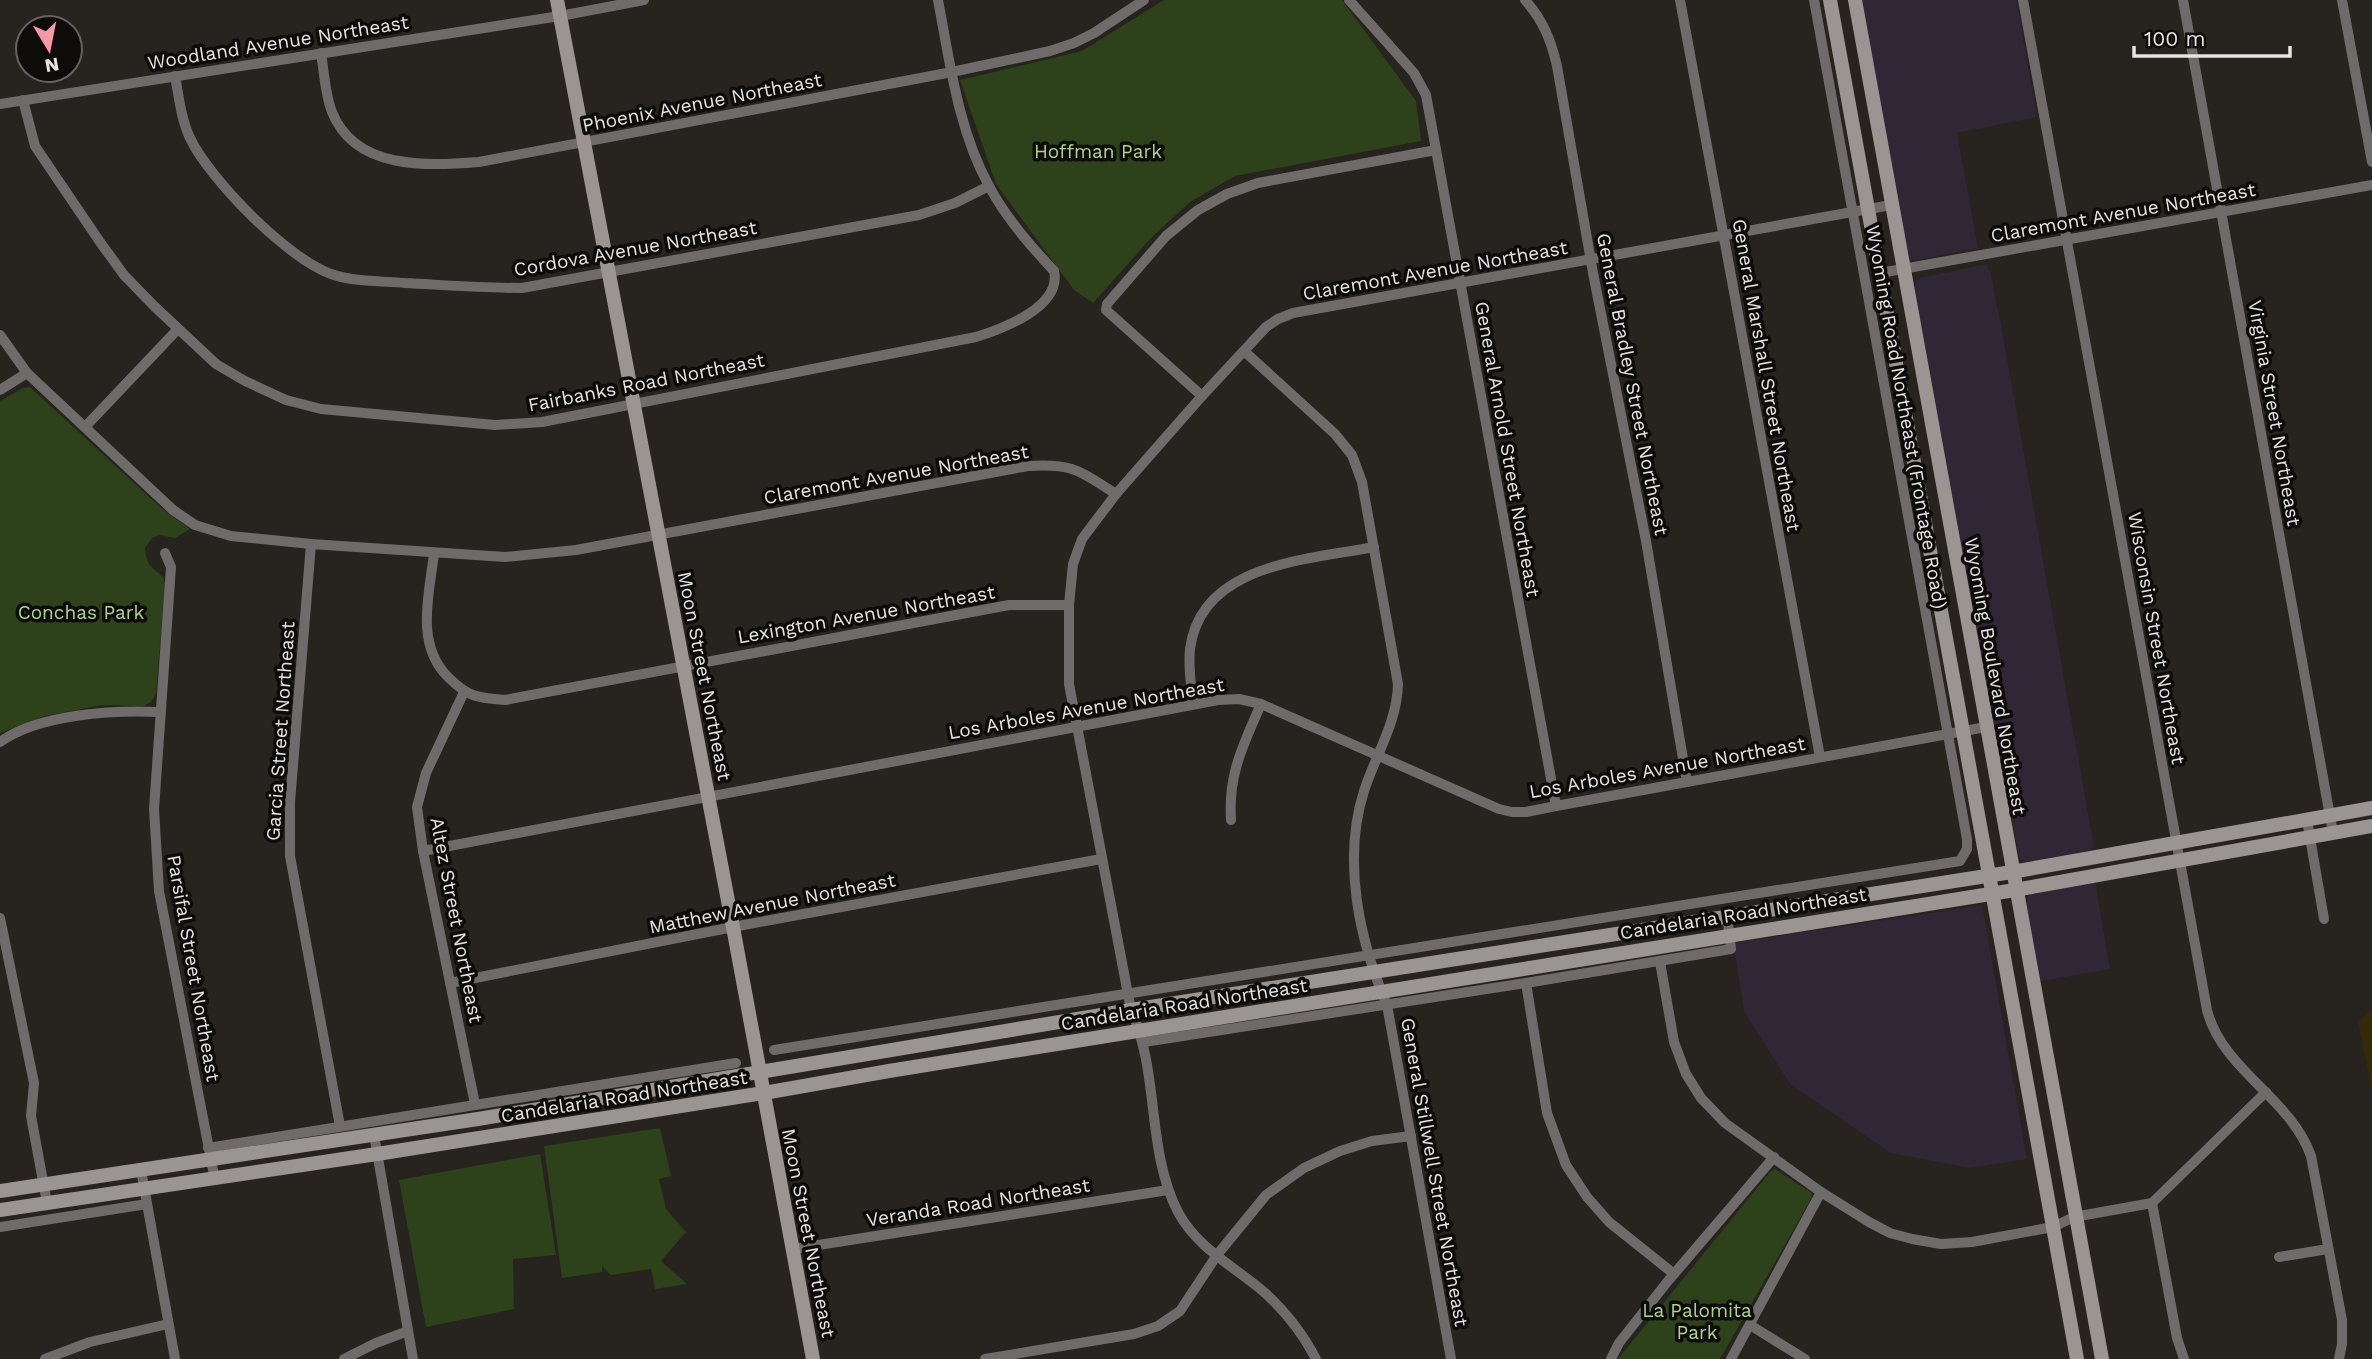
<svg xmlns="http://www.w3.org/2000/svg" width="2372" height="1359" font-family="'Work Sans',sans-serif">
  <rect width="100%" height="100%" fill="#27231f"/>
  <g fill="#2f2736">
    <path d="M1861,0H2016L2037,117L1957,133L1978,248L1915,260L1910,259L1908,255Z"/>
    <path d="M1987,264L1988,270H1990L2003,336L2094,847L2086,851L2026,862L2019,858L1914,286L1920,278Z"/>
    <path d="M2095,881L2110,969L2041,981L2026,904L2028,897L2033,892Z"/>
    <path d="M1982,905L2027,1159L1970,1168L1891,1153L1790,1084L1744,1011L1733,943Z"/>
  </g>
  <g fill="#2d411b">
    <path d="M1164,0H1342L1416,101L1421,141L1235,176L1190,202L1152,237L1093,303L1074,290L996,184L960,80L1082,51Z"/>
    <path d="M30,387L160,507L190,529L175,538L160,535L152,538L145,548C146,565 152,567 163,577L165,584L156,694L151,702L144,706L102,705L45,716L0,733V401L23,388Z"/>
    <path d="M660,1128L671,1176L659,1179L666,1209L686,1232L661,1261L687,1284L655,1289L651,1269L611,1275L602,1266V1272L562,1278L544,1146Z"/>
    <path d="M540,1154L556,1255L513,1259L514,1309L426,1327L399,1180Z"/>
    <path d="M1775,1169L1812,1193L1811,1199L1720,1359H1618L1770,1172Z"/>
  </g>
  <path fill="#322a09" d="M2372,1010V1092L2358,1022Z"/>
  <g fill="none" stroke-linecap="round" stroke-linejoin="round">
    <g stroke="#6f6b6b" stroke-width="10">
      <path d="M1349,0L1414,73L1426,95L1556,806"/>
      <path d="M1525,0C1543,20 1551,40 1557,66L1593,273L1646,541L1687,782"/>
      <path d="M1680,0L1820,757"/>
      <path d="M2023,0L2207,1010C2222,1070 2290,1097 2311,1156L2342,1320V1344L2339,1359"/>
      <path d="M2183,0L2333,833"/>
      <path d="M2342,0L2372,162"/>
      <path d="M321,53C324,71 325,94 332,112C355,170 426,166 479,162L952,72L1050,51L1074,43L1094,33L1144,0"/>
      <path d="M175,76C179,97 181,119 190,138C210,180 287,258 331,274C354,282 380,281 405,283C444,285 483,288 522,288L919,215L955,203L989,186"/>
      <path d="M23,100L35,146L100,242L124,275L154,306L216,364L245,381L286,400L321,409L495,425L542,422L976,337C1002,329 1062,307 1054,271C1030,245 1006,218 989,186C958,129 950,63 938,0"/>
      <path d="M0,104L560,16L644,0"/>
      <path d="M1880,273L2372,185"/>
      <path d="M0,335L27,373L173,510L195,525L231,536L311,544L505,557L576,550L1028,466C1073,463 1080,471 1116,494"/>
      <path d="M1244,351L1335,434L1352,455L1362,482L1398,684C1397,723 1376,754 1364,791C1342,860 1359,940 1387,1005L1451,1359"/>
      <path d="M0,390L27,373"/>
      <path d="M1202,396L1106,310L1107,304L1166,236L1198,210L1227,194L1258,183L1436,150"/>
      <path d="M85,427L177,330"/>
      <path d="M311,544L290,802V856L340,1126"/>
      <path d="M165,553L171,567L154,809L159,891L215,1180"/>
      <path d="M434,554C429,595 415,644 448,677C468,697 477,698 505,700L1009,605H1069"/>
      <path d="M464,692L426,773L417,807L423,851L475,1104"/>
      <path d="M1193,703C1191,685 1188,667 1190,649C1201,563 1308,560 1374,547"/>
      <path d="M0,742C39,714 113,710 160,712"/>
      <path d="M1231,820C1228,774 1243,746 1261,704"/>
      <path d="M2307,820L2324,919"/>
      <path d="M423,851L1218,700L1239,699L1261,704L1499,809L1512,812H1526L1556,806L1986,727"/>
      <path d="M0,918L34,1083L31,1116L47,1203"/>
      <path d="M1660,962L1674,1042L1686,1074L1701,1098L1725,1123L1821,1192L1869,1222L1890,1233L1912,1239L1941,1244L1972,1242L2053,1227L2074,1217L2152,1203L2266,1092"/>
      <path d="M450,983L733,927L1101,859"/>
      <path d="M1526,983L1547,1113L1566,1165L1587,1197L1609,1222L1674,1274"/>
      <path d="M1144,1042L1526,983L1731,949L1727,915"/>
      <path d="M774,1050L1960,861L1967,849V839L1814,0"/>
      <path d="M374,1135L413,1359"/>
      <path d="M208,1148L736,1063"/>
      <path d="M141,1170L175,1359"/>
      <path d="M2152,1203L2177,1338L2184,1359"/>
      <path d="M0,1227L147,1204"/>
      <path d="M793,1249L1168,1190"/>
      <path d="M2279,1257L2328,1249"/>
      <path d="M1750,1325L1805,1359"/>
      <path d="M45,1359L90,1342L168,1324"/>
      <path d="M344,1359L376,1343L408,1331"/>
      <path d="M985,1359L1134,1334L1158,1326L1180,1311L1217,1255L1266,1195L1304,1168L1340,1151L1372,1141L1411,1136"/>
      <path d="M1316,1359C1303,1334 1285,1311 1264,1292C1235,1267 1197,1248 1178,1212C1146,1150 1160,1074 1131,1010L1069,684V605L1073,564L1082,539L1116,494L1202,396L1266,327L1278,319L1293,313L1891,205"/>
      <path d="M1611,1359L1619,1343L1668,1281L1774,1157"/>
      <path d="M1731,1359L1821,1192"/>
    </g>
    <g stroke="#9a9593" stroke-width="14">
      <path d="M557,0L733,927L813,1359"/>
      <path d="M1830,0L2077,1359"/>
      <path d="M1855,0L2102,1359"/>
      <path d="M0,1191L478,1119L1131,1010L2012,872L2372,808"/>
      <path d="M0,1210L377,1154L764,1093L889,1071L2015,890L2372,826"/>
    </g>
  </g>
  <g text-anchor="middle" stroke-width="7" stroke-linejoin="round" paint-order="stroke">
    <g font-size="19" fill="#e7e4e2" stroke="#0e0c0b">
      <text transform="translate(278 42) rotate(-9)" y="7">Woodland Avenue Northeast</text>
      <text transform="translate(702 102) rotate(-11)" y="7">Phoenix Avenue Northeast</text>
      <text transform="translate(2123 212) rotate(-10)" y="7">Claremont Avenue Northeast</text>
      <text transform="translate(635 248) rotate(-10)" y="7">Cordova Avenue Northeast</text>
      <text transform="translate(1435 270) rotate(-10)" y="7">Claremont Avenue Northeast</text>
      <text transform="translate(1767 375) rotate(80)" y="7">General Marshall Street Northeast</text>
      <text transform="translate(646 382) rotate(-11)" y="7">Fairbanks Road Northeast</text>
      <text transform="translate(1633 384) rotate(79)" y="7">General Bradley Street Northeast</text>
      <text transform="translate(2275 413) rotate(80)" y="7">Virginia Street Northeast</text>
      <text transform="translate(1907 417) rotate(80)" y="7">Wyoming Road Northeast (Frontage Road)</text>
      <text transform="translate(1508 449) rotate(80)" y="7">General Arnold Street Northeast</text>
      <text transform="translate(896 474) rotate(-10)" y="7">Claremont Avenue Northeast</text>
      <text transform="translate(866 614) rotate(-10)" y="7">Lexington Avenue Northeast</text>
      <text transform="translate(2157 638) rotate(80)" y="7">Wisconsin Street Northeast</text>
      <text transform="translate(705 676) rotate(79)" y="7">Moon Street Northeast</text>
      <text transform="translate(1996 676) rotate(80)" y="7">Wyoming Boulevard Northeast</text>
      <text transform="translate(1086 708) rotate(-10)" y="7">Los Arboles Avenue Northeast</text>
      <text transform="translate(280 731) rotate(-86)" y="7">Garcia Street Northeast</text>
      <text transform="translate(1667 767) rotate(-10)" y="7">Los Arboles Avenue Northeast</text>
      <text transform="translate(772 903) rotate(-11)" y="7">Matthew Avenue Northeast</text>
      <text transform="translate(1743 913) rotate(-9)" y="7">Candelaria Road Northeast</text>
      <text transform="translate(457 920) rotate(79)" y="7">Altez Street Northeast</text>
      <text transform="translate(194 968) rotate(80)" y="7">Parsifal Street Northeast</text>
      <text transform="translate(1184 1004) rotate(-9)" y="7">Candelaria Road Northeast</text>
      <text transform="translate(624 1096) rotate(-9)" y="7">Candelaria Road Northeast</text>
      <text transform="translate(1435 1172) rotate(80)" y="7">General Stillwell Street Northeast</text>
      <text transform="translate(978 1202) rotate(-9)" y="7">Veranda Road Northeast</text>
      <text transform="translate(809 1233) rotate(79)" y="7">Moon Street Northeast</text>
    </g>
    <g font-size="19" fill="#aed390" stroke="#0e0c0b">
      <text x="1098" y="158">Hoffman Park</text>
      <text x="81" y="619">Conchas Park</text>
      <text x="1697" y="1317">La Palomita<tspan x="1697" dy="22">Park</tspan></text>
    </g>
  </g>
  <g transform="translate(49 49) rotate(170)"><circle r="33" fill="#0e0c0b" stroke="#656261" stroke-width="2"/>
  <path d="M0-5L12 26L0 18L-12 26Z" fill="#f49aa5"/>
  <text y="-10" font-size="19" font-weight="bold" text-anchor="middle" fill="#e7e4e2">N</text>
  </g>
  <path d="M2134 46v10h156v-10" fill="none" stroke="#e7e4e2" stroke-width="3.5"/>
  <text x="2144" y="46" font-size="21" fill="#e7e4e2" stroke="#0e0c0b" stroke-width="5" paint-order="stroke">100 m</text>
</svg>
